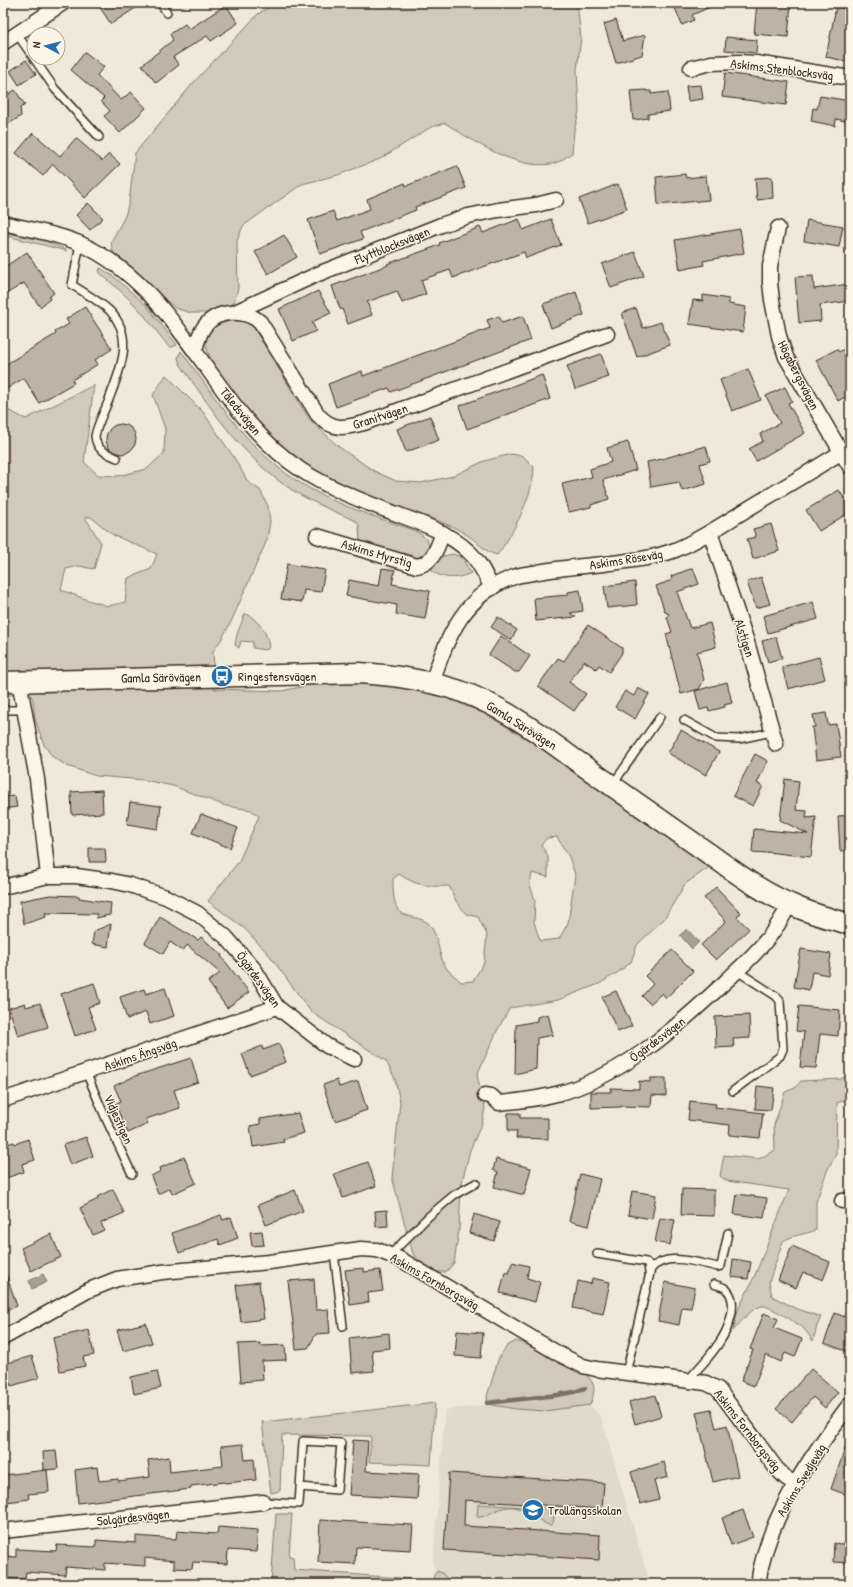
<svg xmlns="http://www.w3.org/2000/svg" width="853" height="1587" font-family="'Patrick Hand',sans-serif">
  <rect width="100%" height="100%" fill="#f0e9d9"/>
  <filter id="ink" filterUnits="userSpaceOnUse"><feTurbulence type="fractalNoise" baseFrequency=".025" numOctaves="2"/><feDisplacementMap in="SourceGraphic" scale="8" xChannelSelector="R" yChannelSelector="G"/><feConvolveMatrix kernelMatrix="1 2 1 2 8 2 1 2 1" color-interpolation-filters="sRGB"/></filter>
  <g filter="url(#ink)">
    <path fill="#e1d9c9" d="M566,1397L590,1405L601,1417L650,1584H452L442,1573L437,1571L433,1565L445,1410L531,1399Z"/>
    <g fill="#d2c9ba" stroke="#867a6c" fill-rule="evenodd">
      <path d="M276,3H577L581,38L577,70L579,112L574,131L572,153C566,157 559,163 551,164C516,170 473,141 445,123L431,127L380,159L338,175L302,184L243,226L237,241L238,288L234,303L224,308L206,313H191L175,308L113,252L111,242L125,216L129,202L135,153L194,82L259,13Z"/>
      <path d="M3,232C18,235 57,242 67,251L3,235Z"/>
      <path d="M100,268L113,276L147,306L177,345L172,347H169L139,309L127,297L99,272Z"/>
      <path d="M242,320L252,325L309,419L339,447L374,471L396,481L421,483L453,476L484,461L511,454L523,456L534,467C534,493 513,535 497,555C485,552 480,544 470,537C463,532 454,527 446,524C428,516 408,510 389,504C360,494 333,481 307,465C297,458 287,451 278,443C261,427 203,363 206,341C208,323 228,321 242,320Z"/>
      <path d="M181,351C211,391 239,436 279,468C318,499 366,514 413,530C423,535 433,541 427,554L419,559H413L360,543L359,525L356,521C333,511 304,499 283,484C240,453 210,407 180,364L178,358Z"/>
      <path d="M166,375L203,412L235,459L248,482L260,490L268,506L270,521L267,540L231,622L221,640L213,651L215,689L282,691L309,685L370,683L433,692L487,715L541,747L602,792L709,862L708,868L685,884L664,919L637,945L631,962L620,971L599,984L558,1000L510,1008L498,1029L477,1075L485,1108L482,1123L470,1150L461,1186L459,1230L454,1263L446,1272H437L422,1263L413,1254L407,1233L392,1177L400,1102L395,1079L386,1061L311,1012L270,956L245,929L208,901L239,861L259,816L251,810L226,806L173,786L144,780L96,776L67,766L53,757L44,745L35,719L33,700L31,695H3V408L26,419L94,385L84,462L98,475L118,476L147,469L164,453L165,429L153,395ZM85,517H91L113,535L157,554L151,569L128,578L125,602L108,606L88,600L61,590L66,569L79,566L94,569L101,543ZM557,837L569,857L575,875L568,923L559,939L540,941L534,922L535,900L530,885L532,873L548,877V856L541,845L547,838ZM399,874C416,886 429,887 449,886L456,901L466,914L478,917L487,935L484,962L473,981L461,982C457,977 451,974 447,969C437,956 440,935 428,923C421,917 400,916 398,910C393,901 393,889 393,879Z"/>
      <path d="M453,554L461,557L471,573C458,579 444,580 432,571L431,569L438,557Z"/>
      <path d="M245,614C255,615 272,638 268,649L265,650L253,648V642L241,641L239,648L235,645L237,634Z"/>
      <path d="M850,1074V1098L837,1103L836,1154L827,1171L816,1202V1230C804,1235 795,1234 783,1241L769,1282L772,1296L795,1308L821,1317L817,1326L813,1341C810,1337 807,1332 803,1328C799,1324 770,1307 765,1306C753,1305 740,1323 733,1331L738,1310L755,1275L789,1190L727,1181L720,1176L724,1155L759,1159L775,1150L774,1125L785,1092L795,1088L801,1081L841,1079Z"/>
      <path d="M516,1341C532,1344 546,1356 560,1363C571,1368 583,1369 590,1379C597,1387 593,1396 590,1405L544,1411L516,1409L488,1404L487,1396L499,1357L507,1346Z"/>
      <path d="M435,1403L431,1465L369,1462L371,1436L282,1435L280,1491L271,1493L262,1422Z"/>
      <path d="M478,1504L555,1509L553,1523L551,1525H548C532,1517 521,1501 500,1509C492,1511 486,1518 477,1517Z"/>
      <path d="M276,1514H292L289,1556L293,1557L294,1570L413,1579V1584H271Z"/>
      <path d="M437,1571L442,1573L452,1584H432L434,1575Z"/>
    </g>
    <g fill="#aaa091" stroke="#7e7163">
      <path d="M687,929L699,942L692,949L680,935Z"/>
      <path d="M43,1274L47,1282L32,1289L29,1281Z"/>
    </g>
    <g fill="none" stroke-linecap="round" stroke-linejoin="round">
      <path stroke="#7e7163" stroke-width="4.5" d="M487,1403L557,1395L574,1392L585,1388"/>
    </g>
    <g fill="#beb3a4" stroke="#3b2a1e">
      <path d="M97,3H143L111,24Z"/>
      <path d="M673,3H719L692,15L694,20L682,25Z"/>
      <path d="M757,3H791L788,37L754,34Z"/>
      <path d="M226,5L238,23L211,41L207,36L173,57L179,65L156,83L142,65L173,40L170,34L185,24L189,29Z"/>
      <path d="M836,7L850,10V32L848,43H850V62L826,57Z"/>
      <path d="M616,20L623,41L645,35L642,55L616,63L604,24Z"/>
      <path d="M726,37L757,40L756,53L725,50Z"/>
      <path d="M85,52L104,67L97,75L121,100L131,92L146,108L120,133L104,116L110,111L101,101L104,98L71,70Z"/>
      <path d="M26,60L36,74L19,85L10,71Z"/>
      <path d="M725,73L789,82L786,105L722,97Z"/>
      <path d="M701,85L703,99L688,101L686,86Z"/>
      <path d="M15,90L25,105L20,108L21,116L7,125L3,119V98Z"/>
      <path d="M646,90V91H651V94L668,92L670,111L648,114V118L633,120L630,91Z"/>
      <path d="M820,96L850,101V122L836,119L835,126L811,121L813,108L817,109Z"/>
      <path d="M33,133L60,156L76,138L102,161L109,154L120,164L85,198L53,164L43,176L16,153Z"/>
      <path d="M457,166L466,188L415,207L416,210L360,232L363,239L320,254L308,220L333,211L337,221L370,209L367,199L405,183L406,186Z"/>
      <path d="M685,174L686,178L706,176L709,200L658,205L656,177Z"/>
      <path d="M772,177L773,198L757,200L755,178Z"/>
      <path d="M618,184L627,209L588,223L579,199Z"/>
      <path d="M88,203L103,218L90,230L76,215Z"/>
      <path d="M519,219L523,230L551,219L561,245L526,258L524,252L453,278L450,270L421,280L426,294L402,303L397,291L367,302L372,315L348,324L342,309H340L332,286L388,265L387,264L440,245L439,243L480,227L483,233Z"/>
      <path d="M807,220L843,226L839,247L804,241Z"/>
      <path d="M740,229L744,253L703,261L704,265L680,270L675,240Z"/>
      <path d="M284,235L297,257L268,274L255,252Z"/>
      <path d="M27,252L54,293L49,297L50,299L40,307L24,283L3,296V268Z"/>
      <path d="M635,252L644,276L611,288L602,264Z"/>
      <path d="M813,276L814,289L849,284L850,301L820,305L821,321L799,323L795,277Z"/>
      <path d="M318,291L331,313L312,322L316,331L293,341L279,309Z"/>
      <path d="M576,292L584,315L551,328L543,304Z"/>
      <path d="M703,295L729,299V304L746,307L743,332L689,324L693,300L703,301Z"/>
      <path d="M85,307L112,349L95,360L98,364L72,380L74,383L39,403L24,378L3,391V366L56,334L55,332L69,324L66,319Z"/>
      <path d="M636,308L643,328L661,322L670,345L637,357L622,313Z"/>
      <path d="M499,316L502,323L523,316L531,340L391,392L389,388L336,407L328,384L362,371L363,376L490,328L487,320Z"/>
      <path d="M850,345V394L838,401L816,360L837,349L839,352Z"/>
      <path d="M601,354L609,377L575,389L567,366Z"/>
      <path d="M748,369L761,400L732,411L720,380Z"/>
      <path d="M542,375L550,399L467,429L459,406Z"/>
      <path d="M785,387L792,401L788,403L805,433L756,461L749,449L763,441L760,434L780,423L766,396Z"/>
      <path d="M430,416L439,440L406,452L397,429Z"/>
      <circle cx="121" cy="439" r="15"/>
      <path d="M628,442L636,470L603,480L609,499L591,505V507L569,512L562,484L592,477L590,469L611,462L607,448Z"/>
      <path d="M706,446L710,461L700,464L706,484L682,491L679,482L651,487L647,462L662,459Z"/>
      <path d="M839,490L850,508V512L819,531L806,510Z"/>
      <path d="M771,524L779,551L753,559L747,539L756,537L753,529Z"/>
      <path d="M287,564L325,570L321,592L304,590L302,602L281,599Z"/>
      <path d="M382,568L395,570L392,584L430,591L425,619L396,614L397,605L346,596L349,580L379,586Z"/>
      <path d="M693,568L699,584L677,592L690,628L710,623L716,647L697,652L704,680L699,689L681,694L666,634L672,632L667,617L669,614L665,612L656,586L672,580L671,576Z"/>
      <path d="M761,577L770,604L756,608L747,582Z"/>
      <path d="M635,582L637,605L607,608L604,586Z"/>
      <path d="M580,590L583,611L570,613L576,617L536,621L534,598L568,595V592Z"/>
      <path d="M813,602L818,619L768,633L763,616Z"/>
      <path d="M498,617L517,630L511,640L491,627Z"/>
      <path d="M588,625L622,648V653L609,672L599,665L596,669L584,661L569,682L586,694L574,711L538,686L558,658L564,661Z"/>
      <path d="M501,636L530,656L519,672H515L489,655Z"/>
      <path d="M776,637L782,658L768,662L762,641Z"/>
      <path d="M819,657L825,679L788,689L782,667Z"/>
      <path d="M727,682L732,703L724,705L725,707L709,711L708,708L700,710L695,691Z"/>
      <path d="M638,688L649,694L635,719L615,707L625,691L634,696Z"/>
      <path d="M826,713L828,725L836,724L841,757L816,760L812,727H815L813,715Z"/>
      <path d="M681,730L719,752L706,775L668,753Z"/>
      <path d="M755,754L768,761L757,783L763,786L753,806L733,796Z"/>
      <path d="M785,779L799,781L796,810L807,811L806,818L816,817L811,857L767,852V853L752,852L754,829L808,834L780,820Z"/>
      <path d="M102,790L103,813L72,815L71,792Z"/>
      <path d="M15,796L17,807L3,809V797Z"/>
      <path d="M130,802L161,806L158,829L127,824Z"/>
      <path d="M201,814L238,828L230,848L193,833Z"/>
      <path d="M850,815V850L840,851L838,816Z"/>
      <path d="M89,848H105L106,862H89Z"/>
      <path d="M716,887L741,913L737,917L749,929L716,960L701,945L726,921L704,898Z"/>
      <path d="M50,895L79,896V898L111,903L110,915L96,918L97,914L45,913L46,917L24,924L20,901Z"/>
      <path d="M160,917L198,940L201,937L222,955L221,956L249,992L227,1008L208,982L220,973L187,945L183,951L170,942L163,954L145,943Z"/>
      <path d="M111,924L108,947L92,944L94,931Z"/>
      <path d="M801,949L831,954L828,975L812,972L809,990L794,987Z"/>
      <path d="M672,950L693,971L666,998L662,993L650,1004L642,996L653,984L645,976Z"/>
      <path d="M94,983L100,1003L88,1007L96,1029L75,1036L61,994Z"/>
      <path d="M165,988L174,1016L150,1024L146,1012L127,1019L120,997L144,989L146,994Z"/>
      <path d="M616,991L632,1026L618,1032L602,997Z"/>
      <path d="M25,1003L26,1007L40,1003L48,1027L18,1036L9,1008Z"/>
      <path d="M799,1006L840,1010L838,1036L820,1034L816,1068L800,1067L804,1032L796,1031Z"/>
      <path d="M548,1014L553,1035L537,1038L536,1069L515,1074L516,1025L537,1021V1017Z"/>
      <path d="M749,1015L750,1038L733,1039L734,1047L716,1048L715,1017Z"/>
      <path d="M279,1044L286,1062L250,1075L242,1054L262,1046L263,1050Z"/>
      <path d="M191,1058L198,1082L174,1090L180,1108L146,1119L148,1124L128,1133L115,1104L121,1101L114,1086L135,1076Z"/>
      <path d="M651,1078H666V1096L652,1095L651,1107L621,1106V1107L591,1108V1092H611V1088L639,1089V1081L650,1082Z"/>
      <path d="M337,1080L339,1087L358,1081L367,1110L335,1121L323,1085Z"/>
      <path d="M757,1086L774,1088L771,1110L755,1109Z"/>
      <path d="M690,1101L716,1104L715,1107L763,1113L760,1138L729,1135L730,1125L688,1120Z"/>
      <path d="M298,1113L304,1133L283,1139L284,1142L253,1147L250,1126L260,1124V1119Z"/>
      <path d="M508,1113H520V1118H548V1139L516,1138L517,1131H508Z"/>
      <path d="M86,1137L93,1156L70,1165L63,1145Z"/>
      <path d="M28,1139L35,1160L22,1164L24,1172L3,1179V1145L14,1142L15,1144Z"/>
      <path d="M184,1157L196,1183L172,1194L170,1188L158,1194L151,1176L161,1171L160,1168Z"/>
      <path d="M496,1159L531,1168L524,1195L494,1187L498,1172L493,1170Z"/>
      <path d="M368,1162L376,1186L343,1198L334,1174Z"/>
      <path d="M580,1174L600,1179L589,1226L569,1221Z"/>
      <path d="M113,1189L124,1213L101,1223L104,1230L93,1235L80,1208L98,1199L97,1197Z"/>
      <path d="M682,1189L714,1190V1216L681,1215Z"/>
      <path d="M295,1190L303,1211L266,1225L258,1205Z"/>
      <path d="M632,1191L656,1195L652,1219L628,1215Z"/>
      <path d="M737,1194L767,1198L764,1218L734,1214Z"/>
      <path d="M387,1210L388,1226L376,1227L375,1211Z"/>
      <path d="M474,1214L500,1222L494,1241L469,1233Z"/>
      <path d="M221,1215L223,1220L231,1217L238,1238L220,1245L218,1239L179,1253L172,1233Z"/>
      <path d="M660,1218L675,1220L670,1245L655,1242Z"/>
      <path d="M262,1231L264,1245L252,1246L250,1232Z"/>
      <path d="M51,1234L61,1257L31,1271L21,1248Z"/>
      <path d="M792,1246L830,1262L823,1280L803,1272L796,1288L778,1280Z"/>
      <path d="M733,1259L751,1262L748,1279L731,1277Z"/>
      <path d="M512,1262L529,1266L527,1278L540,1282L535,1302L500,1293L505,1272L509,1273Z"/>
      <path d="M364,1268V1272L380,1270L383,1291L368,1293L369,1302L350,1305L345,1270Z"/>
      <path d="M3,1271H5L17,1306L3,1312Z"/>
      <path d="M592,1278L610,1282L603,1314L573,1308L578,1281L591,1284Z"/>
      <path d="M314,1279L316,1310L328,1309L330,1333L316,1334L308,1348L296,1349L288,1281Z"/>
      <path d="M259,1282L264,1319L241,1322L236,1285Z"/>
      <path d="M665,1282L695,1288L691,1308L682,1307L679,1325L658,1321Z"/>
      <path d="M764,1313L778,1319L774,1328L802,1339L795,1357L785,1353L781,1362L766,1355L754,1386L741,1381L753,1350L750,1349Z"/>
      <path d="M835,1313L850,1319V1339L846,1351L824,1343Z"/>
      <path d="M146,1323L152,1343L123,1351L117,1330Z"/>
      <path d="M89,1330L94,1355L83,1357L85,1366L60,1371L53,1338Z"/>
      <path d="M457,1331L483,1333L481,1358L455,1356Z"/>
      <path d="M389,1333L390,1348L372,1350L374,1371L352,1373L349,1338Z"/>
      <path d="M260,1343L261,1346L285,1345L286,1360L262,1361L263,1380L241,1382L238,1344Z"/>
      <path d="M32,1356L39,1378L11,1386L4,1364Z"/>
      <path d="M811,1369L838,1392L825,1408L813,1397L792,1422L776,1409Z"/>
      <path d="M157,1371L161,1388L134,1394L131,1377Z"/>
      <path d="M655,1395L661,1416L635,1424L629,1402Z"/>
      <path d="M711,1409L716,1428L727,1425L738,1476L713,1482L696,1412Z"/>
      <path d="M353,1440L368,1441L366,1471L419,1474L417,1499L349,1495Z"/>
      <path d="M848,1440H850V1496L831,1489Z"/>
      <path d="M243,1444L245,1460L254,1459L256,1480L225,1483L224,1482L191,1486V1489L78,1503L75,1470L97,1467L99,1481L118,1479V1481L150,1477L148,1460L169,1457L170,1472L223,1466L221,1446Z"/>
      <path d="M56,1451L58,1469L44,1470L43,1452Z"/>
      <path d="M664,1462L668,1477L654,1481L659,1499L640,1504L631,1472Z"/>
      <path d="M47,1470L49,1492L28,1494L29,1499L7,1502L4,1475Z"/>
      <path d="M449,1473L604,1483L602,1509L465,1500L464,1526L600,1535L599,1560L444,1550Z"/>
      <path d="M743,1510L753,1537L731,1545L722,1518Z"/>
      <path d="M320,1520L413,1525L411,1550L356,1547L355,1564L318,1562Z"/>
      <path d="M218,1527L258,1530L256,1552L228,1550L227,1564L193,1562L192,1569L174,1568V1561L145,1558V1566L105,1563V1570L66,1567L65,1575L26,1572L25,1579L3,1578V1556L16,1557V1549L56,1551L57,1545L96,1547V1540L136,1543V1536L176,1539L177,1531L217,1534Z"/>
      <path d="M834,1543L850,1545V1563L833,1562Z"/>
    </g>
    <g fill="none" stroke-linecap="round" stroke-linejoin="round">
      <g stroke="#3b2a1e" stroke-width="10">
        <g id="lane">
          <path d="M160,3L167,13"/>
          <path d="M17,34L55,89L99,137"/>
          <path d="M80,244L72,285C85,293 99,301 110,311C136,338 119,372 108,402C104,412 97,425 95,436C96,450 106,453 117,458"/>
          <path d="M3,710H24"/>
          <path d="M684,720L716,738L739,739L772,732"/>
          <path d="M613,784L660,717"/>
          <path d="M86,1072L106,1119L132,1174"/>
          <path d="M733,1091L780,1056L783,1049L780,1001L776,996L737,971"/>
          <path d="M334,1253L343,1326"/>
          <path d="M597,1254L646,1262L648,1264L649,1273"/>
          <path d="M390,1255L429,1216L454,1195L476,1183"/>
          <path d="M626,1373L651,1269C667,1251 698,1263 718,1267L721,1266L728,1233"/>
          <path d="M687,1381C698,1369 710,1357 719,1343C728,1330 740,1302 726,1289C723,1286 718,1286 714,1284"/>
          <path d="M263,1502L299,1504L303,1441L341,1443L337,1490L300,1487"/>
        </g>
      </g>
      <g stroke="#3b2a1e" stroke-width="17">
        <g id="street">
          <path d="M3,43L63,3"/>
          <path d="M691,68L711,63L739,62L756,63L850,78"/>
          <path d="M3,223C28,229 55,233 79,243C183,290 211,410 301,470C327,487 357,499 386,510C414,521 446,530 468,551C479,560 485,575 492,588"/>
          <path d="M778,228L770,266V283L772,300L779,336L786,357L850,467"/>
          <path d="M235,312L318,274L441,225L468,216L498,210L536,205L556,200"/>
          <path d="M195,350C197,342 199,334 204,327C217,309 245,309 260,322L318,415C333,431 344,428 364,423L607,334"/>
          <path d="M710,532L747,642L776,744"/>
          <path d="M317,536L417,566C434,563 437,547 443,533"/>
          <path d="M19,681L37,779L48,876"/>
          <path d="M432,683C446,638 465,593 514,577C521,574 530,574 538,572C560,568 582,566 604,564C628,561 652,559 675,550C700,540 723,524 746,510C781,489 816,468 850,447"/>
          <path d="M3,887L48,876H76L112,881L130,885L166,897L197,913L226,937L255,970L277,1007L327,1046L354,1059"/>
          <path d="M485,1095L491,1096L499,1103C521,1101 543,1098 564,1092C627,1072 677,1027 724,983C749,960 776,935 789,904"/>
          <path d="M3,1100L277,1007"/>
          <path d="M842,1201L850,1200"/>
          <path d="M3,1338L89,1290L117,1279L162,1272L269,1262L361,1249L377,1250L400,1259L559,1354L583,1366L596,1369L706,1383L718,1389L776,1468L786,1478L795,1484"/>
          <path d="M3,1531L263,1502"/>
          <path d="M758,1584C766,1520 812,1454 850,1404"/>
        </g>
      </g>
      <g stroke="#3b2a1e" stroke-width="23">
        <path id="secondary" d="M3,682L359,673C395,675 426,680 460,691C502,706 539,733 574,759C616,788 657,817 698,846C727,866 757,890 790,904C809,913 830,919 850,924"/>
      </g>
      <use href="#lane" stroke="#fcf5e5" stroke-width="7"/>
      <use href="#street" stroke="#fcf5e5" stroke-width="14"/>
      <use href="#secondary" stroke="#fcf5e5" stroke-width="20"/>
    </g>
  </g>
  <defs>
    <g id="bus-disc" transform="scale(1.15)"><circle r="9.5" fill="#1f6fb2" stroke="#fcf5e5"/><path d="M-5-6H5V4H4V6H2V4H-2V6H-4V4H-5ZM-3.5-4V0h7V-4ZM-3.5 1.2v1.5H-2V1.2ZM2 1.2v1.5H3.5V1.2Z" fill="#fff"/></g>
    <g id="school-disc" transform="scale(1.15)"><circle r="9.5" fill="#1f6fb2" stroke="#fcf5e5"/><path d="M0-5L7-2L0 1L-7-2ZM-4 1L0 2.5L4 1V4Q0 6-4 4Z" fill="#fff"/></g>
  </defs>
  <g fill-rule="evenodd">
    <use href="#bus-disc" x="222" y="676"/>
    <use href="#school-disc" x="533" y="1510"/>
  </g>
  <g text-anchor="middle" stroke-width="3" stroke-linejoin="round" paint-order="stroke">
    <g font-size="13" fill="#3b2a1e" stroke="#fcf5e5">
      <text transform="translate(782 69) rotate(7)" y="5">Askims Stenblocksväg</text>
      <text transform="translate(392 245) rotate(-22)" y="5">Flyttblocksvägen</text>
      <text transform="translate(799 375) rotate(63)" y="5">Högabergsvägen</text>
      <text transform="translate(241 411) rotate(51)" y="5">Tåledsvägen</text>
      <text transform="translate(380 416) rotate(-18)" y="5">Granitvägen</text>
      <text transform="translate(377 553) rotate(16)" y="5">Askims Myrstig</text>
      <text transform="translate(626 559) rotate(-9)" y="5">Askims Röseväg</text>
      <text transform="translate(745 638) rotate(72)" y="5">Alstigen</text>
      <text transform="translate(161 677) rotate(-1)" y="5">Gamla Särövägen</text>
      <text transform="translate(522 725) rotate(32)" y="5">Gamla Särövägen</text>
      <text transform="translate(259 979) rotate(54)" y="5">Ögärdesvägen</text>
      <text transform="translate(657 1039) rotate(-37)" y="5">Ögärdesvägen</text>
      <text transform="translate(140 1054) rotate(-19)" y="5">Askims Ängsväg</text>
      <text transform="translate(119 1119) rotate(66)" y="5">Vidjestigen</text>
      <text transform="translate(435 1281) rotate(30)" y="5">Askims Fornborgsväg</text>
      <text transform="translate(748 1430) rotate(52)" y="5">Askims Fornborgsväg</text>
      <text transform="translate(801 1480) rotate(-59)" y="5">Askims Svedjeväg</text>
      <text transform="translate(133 1517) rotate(-6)" y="5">Solgärdesvägen</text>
    </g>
    <g font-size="13" fill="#3b2a1e" stroke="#fcf5e5" text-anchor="start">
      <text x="238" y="681">Ringestensvägen</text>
      <text x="548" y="1515">Trollängsskolan</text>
    </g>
  </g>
  <rect width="853" height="1587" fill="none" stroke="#fcf5e5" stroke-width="16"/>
  <rect x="8" y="8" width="837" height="1571" fill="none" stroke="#3b2a1e" stroke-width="1.5" filter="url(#ink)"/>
  <g transform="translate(46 46) rotate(277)"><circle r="19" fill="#fcf5e5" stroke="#afa495"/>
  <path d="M0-3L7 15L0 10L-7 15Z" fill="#1f6fb2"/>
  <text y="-6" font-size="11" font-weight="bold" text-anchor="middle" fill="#3b2a1e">N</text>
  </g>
</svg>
